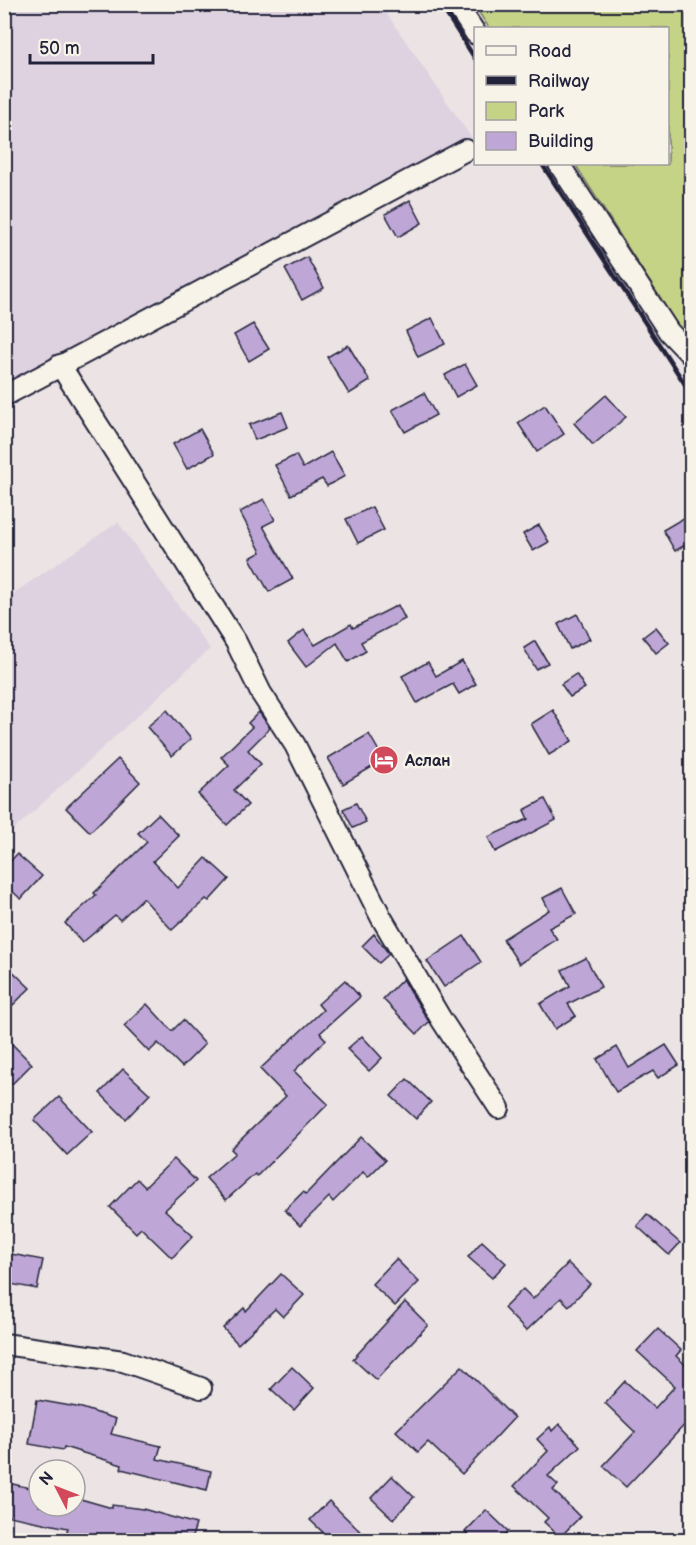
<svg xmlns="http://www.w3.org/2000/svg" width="696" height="1545" font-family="'Balsamiq Sans',sans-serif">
  <rect width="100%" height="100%" fill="#ece4e4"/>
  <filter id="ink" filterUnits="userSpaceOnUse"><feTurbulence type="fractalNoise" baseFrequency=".0167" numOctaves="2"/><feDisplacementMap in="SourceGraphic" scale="12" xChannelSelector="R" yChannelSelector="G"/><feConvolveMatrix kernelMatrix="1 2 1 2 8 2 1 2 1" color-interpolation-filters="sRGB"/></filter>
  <g filter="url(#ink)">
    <g fill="#ded2e0">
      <path d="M5,5H381L473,140L5,388Z"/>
      <path d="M118,522L210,649L5,838V599Z"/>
    </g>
    <path fill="#c5d387" stroke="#747a61" stroke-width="1.5" d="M474,5H691V347L575,164H668V28H489Z"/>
    <g fill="#bea7d6" stroke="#22223b" stroke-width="1.5">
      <path d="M410,200L422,223L398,237L385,214Z"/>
      <path d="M307,257L324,288L302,300L285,269Z"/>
      <path d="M432,318L445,344L418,357L406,331Z"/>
      <path d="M253,324L269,349L249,361L234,335Z"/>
      <path d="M348,345L370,381L349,394L327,357Z"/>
      <path d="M465,364L477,385L456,397L445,375Z"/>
      <path d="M424,393L436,415L405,432L392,410Z"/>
      <path d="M606,395L626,417L593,445L574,423Z"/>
      <path d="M545,405L564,434L537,452L518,423Z"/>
      <path d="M282,412L288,427L255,440L249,425Z"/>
      <path d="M200,429L214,454L187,469L173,444Z"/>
      <path d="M331,452L345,476L327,486L322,479L291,495L275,465L296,455L303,468Z"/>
      <path d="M264,499L275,520L263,526L293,579L269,592L250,558L261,552L240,512Z"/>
      <path d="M372,507L384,530L358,543L346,519Z"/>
      <path d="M692,513V541L675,551L663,530Z"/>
      <path d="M539,525L549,542L533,551L523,534Z"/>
      <path d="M398,605L405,619L361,642L366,651L348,662L337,643L306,667L288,643L304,630L315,645L351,624L353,628Z"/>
      <path d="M577,614L590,639L570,649L558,624Z"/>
      <path d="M656,627L669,643L656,653L643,637Z"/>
      <path d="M535,641L548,663L536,669L524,648Z"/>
      <path d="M462,661L476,684L459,694L453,684L417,703L402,676L428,662L436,676Z"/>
      <path d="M576,674L585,688L570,697L561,684Z"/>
      <path d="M167,710L191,739L172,756L147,727Z"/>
      <path d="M553,710L572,741L549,755L531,724Z"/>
      <path d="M259,712L270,728L248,750L261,764L234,790L248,805L227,825L198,794L229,765L221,757L252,727L248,723Z"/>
      <path d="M369,734L384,760L343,784L328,758Z"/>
      <path d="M118,759L140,782L90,832L66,808Z"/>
      <path d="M545,799L556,820L495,852L488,837L528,819L524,810Z"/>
      <path d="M356,803L366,822L353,828L343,809Z"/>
      <path d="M158,814L179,836L153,861L178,888L206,858L229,879L209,901L206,899L172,930L143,898L120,920L115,915L82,943L65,923L96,895L94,893L147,842L138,833Z"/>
      <path d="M17,854L42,876L21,899L4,884V868Z"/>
      <path d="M562,888L576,914L549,928L557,939L519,964L503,939L549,910L543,898Z"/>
      <path d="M374,934L389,954L379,963L362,946Z"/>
      <path d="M464,936L481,962L444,987L427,961Z"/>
      <path d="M586,958L601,987L568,1004L576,1016L555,1029L540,1004L570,986L562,970Z"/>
      <path d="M4,963L30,988L4,1014Z"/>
      <path d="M403,979L429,1022L417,1034L383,999Z"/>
      <path d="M345,980L360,997L320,1033L326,1040L294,1071L328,1104L257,1176L255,1174L226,1200L206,1178L235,1153L231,1149L286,1096L260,1069L323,1010L318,1004Z"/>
      <path d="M147,1004L172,1031L183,1020L205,1044L182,1067L158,1043L149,1052L124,1026Z"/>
      <path d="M4,1036L32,1064L12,1084L4,1076Z"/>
      <path d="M362,1036L382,1058L369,1071L347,1049Z"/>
      <path d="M666,1045L679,1065L658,1078L653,1071L616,1092L597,1059L617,1047L629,1068Z"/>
      <path d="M123,1069L150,1094L126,1119L100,1093Z"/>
      <path d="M407,1079L431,1102L416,1119L391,1096Z"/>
      <path d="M59,1097L92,1132L67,1155L34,1120Z"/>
      <path d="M361,1137L385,1160L368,1177L363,1172L333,1202L329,1197L300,1226L285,1210L303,1192L306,1194Z"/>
      <path d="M174,1159L196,1181L165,1210L193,1236L172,1258L141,1228L136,1233L110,1207L137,1179L145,1187Z"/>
      <path d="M647,1214L680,1243L669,1255L637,1226Z"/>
      <path d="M482,1241L506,1263L492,1278L468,1257Z"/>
      <path d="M11,1254L43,1260L37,1289L5,1283Z"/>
      <path d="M396,1259L419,1282L395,1306L372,1284Z"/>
      <path d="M568,1263L590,1284L569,1306L561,1298L526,1331L504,1308L523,1289L533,1299Z"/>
      <path d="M281,1274L304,1295L283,1317L275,1309L238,1344L223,1328L244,1308L246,1311Z"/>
      <path d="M405,1302L428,1325L376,1380L353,1359Z"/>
      <path d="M658,1329L681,1350L676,1356L692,1371V1417L626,1487L603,1466L635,1432L605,1403L625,1381L655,1408L675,1386L637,1351Z"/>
      <path d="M462,1366L514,1418L462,1474L428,1442L418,1452L396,1431Z"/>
      <path d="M292,1367L314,1388L294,1410L271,1389Z"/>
      <path d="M37,1400L82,1408L116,1419L111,1434L161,1446L157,1459L211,1471L207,1490L121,1469L122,1465L64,1447L63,1450L29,1444Z"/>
      <path d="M559,1424L580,1446L548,1476L558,1485L553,1490L580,1517L560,1537L544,1522L548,1518L514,1486L548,1451L537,1439L550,1427L552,1431Z"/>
      <path d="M392,1476L414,1497L393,1519L371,1498Z"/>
      <path d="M4,1482L39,1490V1506H75L77,1498L112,1508V1505L143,1509L196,1524L191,1540H88L66,1534L68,1528L4,1515Z"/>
      <path d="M329,1501L369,1540H331L310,1520Z"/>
      <path d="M486,1510L508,1531L499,1540H474L465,1532Z"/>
    </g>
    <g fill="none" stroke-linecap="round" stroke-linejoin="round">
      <g stroke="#22223b" stroke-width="24">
        <g id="minor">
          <path d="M456,4L476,34"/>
          <path d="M559,164L669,332L692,356"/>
          <path d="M60,365L236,642L261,693L295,745L381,917L441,1019L499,1108"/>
          <path d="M4,396L466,150"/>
          <path d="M4,1344L123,1361L201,1388"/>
        </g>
      </g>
      <use href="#minor" stroke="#f7f3e8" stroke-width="20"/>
      <g stroke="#22223b" stroke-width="4.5">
        <path d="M440,4L476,60"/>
        <path d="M542,164L692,395"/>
      </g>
    </g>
  </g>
  <defs>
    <g id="hotel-disc" transform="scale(1.5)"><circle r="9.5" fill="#d1495b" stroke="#f7f3e8"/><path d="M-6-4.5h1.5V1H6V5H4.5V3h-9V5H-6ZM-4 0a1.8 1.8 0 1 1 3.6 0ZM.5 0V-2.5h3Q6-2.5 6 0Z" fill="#fff"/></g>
  </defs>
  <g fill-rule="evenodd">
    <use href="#hotel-disc" x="384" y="760"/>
  </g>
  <g text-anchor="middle" stroke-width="5" stroke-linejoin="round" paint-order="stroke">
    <g font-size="16" font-weight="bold" fill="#22223b" stroke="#f7f3e8" text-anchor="start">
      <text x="405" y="766">Аслан</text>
    </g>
  </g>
  <rect width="696" height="1545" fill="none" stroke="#f7f3e8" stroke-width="24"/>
  <rect x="12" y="12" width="672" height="1521" fill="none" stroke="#22223b" stroke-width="2" filter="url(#ink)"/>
  <rect x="474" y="27" width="195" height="138" fill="#f7f3e8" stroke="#a29fa3" stroke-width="1.5"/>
  <rect x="486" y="46" width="30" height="9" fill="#f7f3e8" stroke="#a29fa3" stroke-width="1.5"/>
  <text x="528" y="57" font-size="18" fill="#22223b">Road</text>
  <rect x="486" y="76" width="30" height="9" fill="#22223b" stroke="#a29fa3" stroke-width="1.5"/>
  <text x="528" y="87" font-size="18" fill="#22223b">Railway</text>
  <rect x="486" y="102" width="30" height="18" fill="#c5d387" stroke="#a29fa3" stroke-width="1.5"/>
  <text x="528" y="117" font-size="18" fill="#22223b">Park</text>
  <rect x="486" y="132" width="30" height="18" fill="#bea7d6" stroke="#a29fa3" stroke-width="1.5"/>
  <text x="528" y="147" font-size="18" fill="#22223b">Building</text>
  <g transform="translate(57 1488) rotate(312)"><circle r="28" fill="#f7f3e8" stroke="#a29fa3" stroke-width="1.5"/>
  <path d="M0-4.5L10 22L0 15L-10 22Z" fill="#d1495b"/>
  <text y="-9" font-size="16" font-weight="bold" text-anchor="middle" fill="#22223b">N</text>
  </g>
  <path d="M30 54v9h123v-9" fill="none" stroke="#22223b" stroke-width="3"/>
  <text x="39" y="54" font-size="18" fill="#22223b" stroke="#f7f3e8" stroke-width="4.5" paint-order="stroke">50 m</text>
</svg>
